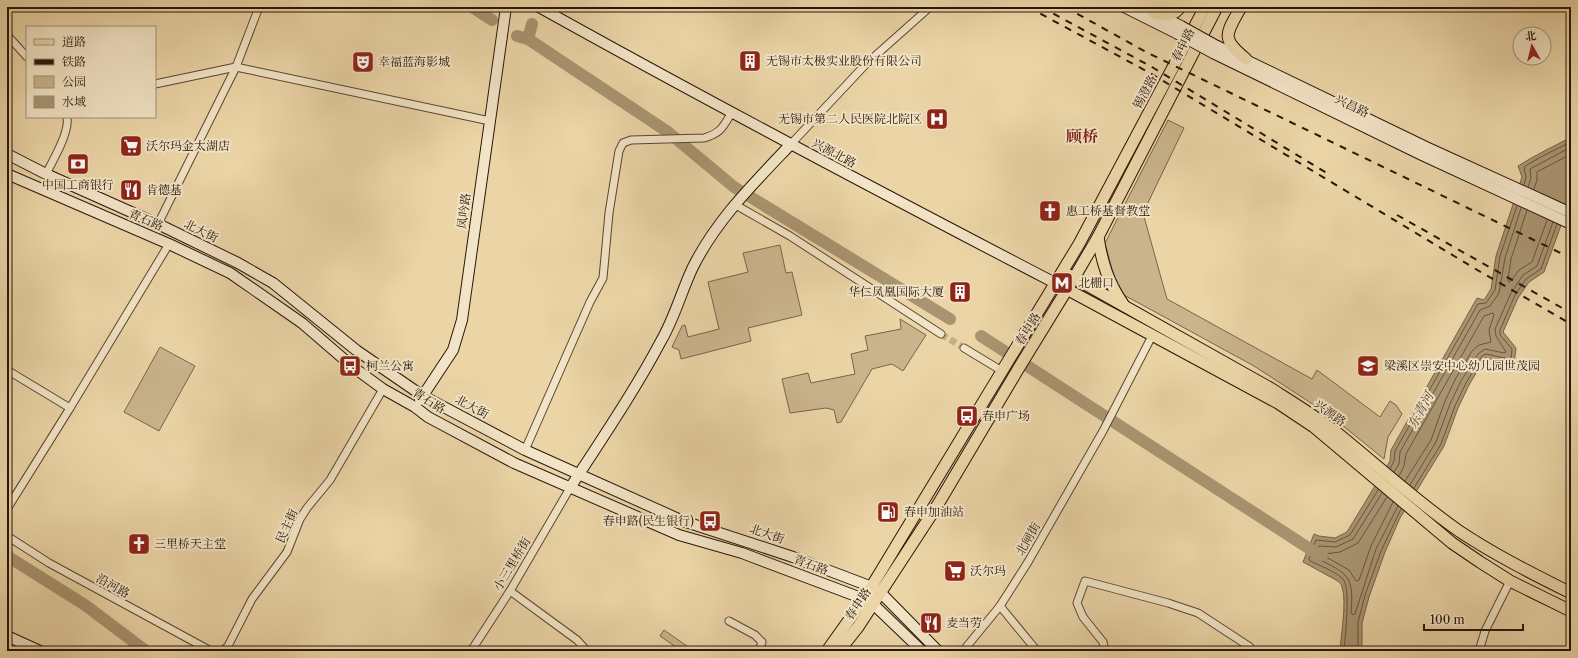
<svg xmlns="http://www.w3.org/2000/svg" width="1578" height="658" font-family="'Libre Caslon Text','Noto Serif SC',serif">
  <rect width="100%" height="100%" fill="#ebd5a7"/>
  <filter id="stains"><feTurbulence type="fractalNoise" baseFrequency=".005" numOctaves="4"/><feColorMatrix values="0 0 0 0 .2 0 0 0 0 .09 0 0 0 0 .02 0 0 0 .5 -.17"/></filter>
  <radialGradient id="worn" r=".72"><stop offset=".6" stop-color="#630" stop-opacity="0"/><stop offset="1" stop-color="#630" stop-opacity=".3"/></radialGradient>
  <g fill="#cab48c" stroke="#7a644a">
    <path d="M1168,120L1184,128L1143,213L1167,299L1312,379L1317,370L1380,417L1390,401L1396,405L1402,414L1388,437L1384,459L1331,416L1254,366L1124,295L1115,280L1105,243Z"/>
    <path d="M780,245L786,273L792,272L802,315L748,328L751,341L681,359L679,350L672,347L682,326L685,325L688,337L719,329L708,282L748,272L743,253Z"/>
    <path d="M900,319L926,335L903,371L892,364L872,369L841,422L837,423L834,410L826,408L790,413L782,379L808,373L811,383L855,374L851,354L868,350L865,336L901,329Z"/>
    <path d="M160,347L195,366L159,431L124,412Z"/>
    <path d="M664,630L694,651H682L660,636Z"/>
  </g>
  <path fill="#a99471" stroke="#766147" d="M1571,137V198L1544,272L1529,282L1518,298L1503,332L1516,348L1514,364L1485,358L1469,385L1458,408L1444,446L1400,518L1385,552L1369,597L1362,623V651H1340C1341,635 1347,601 1342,587C1341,583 1339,582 1336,580L1303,562L1314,534L1319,536L1335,538L1347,532L1390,461L1391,450L1477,298L1484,300L1491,289L1496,256L1522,177L1518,166C1535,155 1553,147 1571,137Z"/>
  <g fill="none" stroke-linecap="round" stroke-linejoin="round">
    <g stroke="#69543d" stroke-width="1">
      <path d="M1524,185L1526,177L1524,167C1539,157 1555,150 1571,142"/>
      <path d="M1528,187L1531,178L1530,169L1571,147"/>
      <path d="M1534,189L1537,180V172L1571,154"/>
      <path d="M1527,210L1511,259L1508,280L1509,282L1511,281L1519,270L1532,262L1547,220"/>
      <path d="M1390,469L1394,461L1395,451L1478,304L1486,303L1495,290L1500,256L1517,206"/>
      <path d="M1394,472L1399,464L1400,452L1480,310L1490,306L1499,293L1505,258L1521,208"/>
      <path d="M1399,476L1404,466L1406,454L1484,316L1493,313L1494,315L1489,330L1491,342L1479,345L1472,351L1456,378L1445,401L1431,440L1405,481"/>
      <path d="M1410,485L1436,442L1450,404L1461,381L1478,354L1485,349L1504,353L1506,352L1496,336L1495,329L1511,293L1523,275L1537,266L1553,222"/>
      <path d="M1414,488L1441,444L1455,406L1466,383L1482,356L1486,354L1509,359L1511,358L1512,349L1500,335V330L1515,295L1526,279L1541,269L1557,224"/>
      <path d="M1382,493L1353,539L1336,547L1319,546L1315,556L1316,558C1349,574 1354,576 1351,613L1353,615L1355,614L1376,549L1398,506"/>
      <path d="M1387,497L1358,543L1340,552L1325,554L1326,557L1349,570L1356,581L1359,580L1371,546L1393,502"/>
      <path d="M1344,651C1345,637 1351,588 1343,579C1336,572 1319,565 1310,561L1309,559L1316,540L1335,542L1350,535L1378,490"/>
      <path d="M1358,651V622L1365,595L1381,551L1401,509"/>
    </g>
    <g stroke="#a99471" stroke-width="12">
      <path d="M472,7L492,20"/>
      <path d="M517,36L528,39L668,132L734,187L950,319"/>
      <path d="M528,39L532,24"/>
      <path d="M981,336L1313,551L1322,555"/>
      <path d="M7,556L85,605L146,651"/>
    </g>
    <path stroke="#c4af87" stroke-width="7" stroke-dasharray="7 3.5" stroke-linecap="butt" d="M941,334L964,348"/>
    <g stroke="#5a4530" stroke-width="9">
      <g id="street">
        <path d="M7,35L27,57"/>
        <path d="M155,84L236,67L490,121"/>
        <path d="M791,144L866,64L930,7"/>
        <path d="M46,174C53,160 70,132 67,117"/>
        <path d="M734,204L790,236L941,334"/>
        <path d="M158,224L236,67L259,7"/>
        <path d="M964,348L1002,371"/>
        <path d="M7,370L70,408L169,244"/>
        <path d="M525,450L590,302L603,278L609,213L619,151L623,143L631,140L704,138C721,133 723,127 732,112"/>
        <path d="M7,509L70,408"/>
        <path d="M7,536L49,563L211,651"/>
        <path d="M510,591L577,640L587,651"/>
        <path d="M1000,606L1037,651"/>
        <path d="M729,621L755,635L762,642L759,651"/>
        <path d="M223,651L228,646L252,599L287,552L300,519L307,508L330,480L383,389"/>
        <path d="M471,651L510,591L570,488"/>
        <path d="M963,651L1000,606L1028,562L1103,431L1152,336"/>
        <path d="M1105,651L1103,642L1083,617L1077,603L1085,581L1168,603L1198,613L1250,647L1251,651"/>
        <path d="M1479,651L1485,631L1510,581"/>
      </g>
    </g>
    <g stroke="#291509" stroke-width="12">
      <g id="secondary">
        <path d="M539,7C709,102 882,193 1055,283"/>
        <path d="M1124,7L1178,34"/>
        <path d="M1143,7L1181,26"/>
        <path d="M1217,46L1426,147L1571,213"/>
        <path d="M1213,53L1422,155L1571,224"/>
        <path d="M7,154L46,174L158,224L238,263L273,283L356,350L423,396L525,450L683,521L793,557L872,587L881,593L938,651"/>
        <path d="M7,174L169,244L230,273L302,323L353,367L383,389L415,407L428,417L514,463L679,535L742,553L864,599L873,604L922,651"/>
        <path d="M420,400L453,350L462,320L506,7"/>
        <path d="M570,488C601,440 634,392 661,341C674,319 681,293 692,269C716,220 754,183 791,144"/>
        <path d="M7,636L40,651"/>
      </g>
    </g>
    <g stroke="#291509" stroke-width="13">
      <g id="primary">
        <path d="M1241,7C1226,34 1220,38 1246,59"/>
        <path d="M1154,13C1164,15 1174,17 1180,7"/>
        <path d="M1098,237C1102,263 1108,282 1123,304"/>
        <path d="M1069,275L1270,388C1292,402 1315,416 1336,432C1377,465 1416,501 1459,531C1495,555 1533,574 1571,593"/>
        <path d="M1061,286L1278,403L1314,427L1452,543L1480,562L1510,581L1571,611"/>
        <path d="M827,651L864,599L1079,244L1205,7"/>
        <path d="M839,651L858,627L937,506L1017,371L1074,278L1098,237L1217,7"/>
      </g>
    </g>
    <use href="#street" stroke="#f2e4c6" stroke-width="7"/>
    <use href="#secondary" stroke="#f2e4c6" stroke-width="10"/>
    <use href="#primary" stroke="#ebd5a7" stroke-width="11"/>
    <g stroke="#291509" stroke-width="2" stroke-dasharray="7 7" stroke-linecap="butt">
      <path d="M1028,7L1150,73L1479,271L1571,324"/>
      <path d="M1041,7L1152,67L1330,175"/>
      <path d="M1065,7L1146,52L1571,258"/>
      <path d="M1397,215L1571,313"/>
    </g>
    <g stroke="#291509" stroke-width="12" stroke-linecap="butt">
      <g id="secondary-bridge">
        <path d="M1181,26L1217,46"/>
        <path d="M1178,34L1213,53"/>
      </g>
    </g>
    <use href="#secondary-bridge" stroke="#f2e4c6" stroke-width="10"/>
  </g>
  <defs>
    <g id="building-square" transform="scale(1.15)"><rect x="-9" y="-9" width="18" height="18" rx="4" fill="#8f2418" stroke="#f2e4c6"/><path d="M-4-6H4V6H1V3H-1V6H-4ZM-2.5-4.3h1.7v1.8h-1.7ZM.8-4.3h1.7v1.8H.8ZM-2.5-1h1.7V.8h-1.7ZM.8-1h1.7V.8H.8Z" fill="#fff"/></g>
    <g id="theatre-square" transform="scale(1.15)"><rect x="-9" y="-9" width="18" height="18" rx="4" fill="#8f2418" stroke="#f2e4c6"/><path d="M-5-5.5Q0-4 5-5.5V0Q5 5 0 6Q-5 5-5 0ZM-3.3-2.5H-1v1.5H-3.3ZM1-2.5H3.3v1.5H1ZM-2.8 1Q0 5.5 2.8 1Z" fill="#fff"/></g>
    <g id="hospital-square" transform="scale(1.15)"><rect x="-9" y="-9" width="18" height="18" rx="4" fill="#8f2418" stroke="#f2e4c6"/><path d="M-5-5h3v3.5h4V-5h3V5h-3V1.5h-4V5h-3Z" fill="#fff"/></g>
    <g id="supermarket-square" transform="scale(1.15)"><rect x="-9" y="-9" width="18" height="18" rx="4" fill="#8f2418" stroke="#f2e4c6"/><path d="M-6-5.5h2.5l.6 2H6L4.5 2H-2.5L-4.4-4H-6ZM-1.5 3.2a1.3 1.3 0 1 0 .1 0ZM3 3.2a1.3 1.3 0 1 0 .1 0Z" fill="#fff"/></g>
    <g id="bank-square" transform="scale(1.15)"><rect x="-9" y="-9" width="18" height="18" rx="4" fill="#8f2418" stroke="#f2e4c6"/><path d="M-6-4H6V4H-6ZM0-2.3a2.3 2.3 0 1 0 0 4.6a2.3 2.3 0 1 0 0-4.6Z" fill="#fff"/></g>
    <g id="restaurant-square" transform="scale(1.15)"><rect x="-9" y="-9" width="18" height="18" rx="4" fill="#8f2418" stroke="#f2e4c6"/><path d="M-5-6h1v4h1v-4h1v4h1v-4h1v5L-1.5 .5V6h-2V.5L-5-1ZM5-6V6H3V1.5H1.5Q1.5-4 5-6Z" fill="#fff"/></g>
    <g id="church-square" transform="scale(1.15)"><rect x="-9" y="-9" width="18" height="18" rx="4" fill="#8f2418" stroke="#f2e4c6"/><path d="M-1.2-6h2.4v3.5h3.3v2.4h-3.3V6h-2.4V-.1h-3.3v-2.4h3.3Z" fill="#fff"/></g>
    <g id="metro-square" transform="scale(1.15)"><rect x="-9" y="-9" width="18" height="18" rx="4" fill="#8f2418" stroke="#f2e4c6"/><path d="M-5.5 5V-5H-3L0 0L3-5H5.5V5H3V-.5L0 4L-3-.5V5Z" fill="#fff"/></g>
    <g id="bus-square" transform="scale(1.15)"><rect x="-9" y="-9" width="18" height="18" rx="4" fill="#8f2418" stroke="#f2e4c6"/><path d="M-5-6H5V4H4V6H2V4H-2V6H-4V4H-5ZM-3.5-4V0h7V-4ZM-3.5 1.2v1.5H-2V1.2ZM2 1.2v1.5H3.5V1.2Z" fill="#fff"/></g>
    <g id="school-square" transform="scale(1.15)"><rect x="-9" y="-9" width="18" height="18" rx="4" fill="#8f2418" stroke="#f2e4c6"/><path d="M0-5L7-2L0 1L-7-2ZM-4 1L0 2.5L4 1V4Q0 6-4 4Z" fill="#fff"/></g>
    <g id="fuel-square" transform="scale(1.15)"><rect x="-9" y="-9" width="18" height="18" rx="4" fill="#8f2418" stroke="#f2e4c6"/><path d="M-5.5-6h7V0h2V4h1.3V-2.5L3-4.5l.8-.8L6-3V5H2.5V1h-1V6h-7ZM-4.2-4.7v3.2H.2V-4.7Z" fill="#fff"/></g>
  </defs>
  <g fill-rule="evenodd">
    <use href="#building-square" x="750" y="61"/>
    <use href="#theatre-square" x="363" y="62"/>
    <use href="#hospital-square" x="937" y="119"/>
    <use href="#supermarket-square" x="131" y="146"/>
    <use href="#bank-square" x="78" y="164"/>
    <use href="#restaurant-square" x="131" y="190"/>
    <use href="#church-square" x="1050" y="211"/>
    <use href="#metro-square" x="1062" y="283"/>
    <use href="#building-square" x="960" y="292"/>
    <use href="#bus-square" x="350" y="366"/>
    <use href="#school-square" x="1368" y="366"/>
    <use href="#bus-square" x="967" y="416"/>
    <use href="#fuel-square" x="888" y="512"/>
    <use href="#bus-square" x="710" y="521"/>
    <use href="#church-square" x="139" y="544"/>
    <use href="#supermarket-square" x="955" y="571"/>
    <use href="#restaurant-square" x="931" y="623"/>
  </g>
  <g text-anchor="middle" stroke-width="4" stroke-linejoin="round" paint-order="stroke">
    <g font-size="12" fill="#291509" stroke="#f2e4c6">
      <text transform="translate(1183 45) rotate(-63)" y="4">春申路</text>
      <text transform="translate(1145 92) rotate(-62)" y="4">锡澄路</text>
      <text transform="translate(1352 106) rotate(26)" y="4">兴昌路</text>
      <text transform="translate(834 153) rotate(28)" y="4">兴源北路</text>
      <text transform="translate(464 211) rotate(-82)" y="4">凤吟路</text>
      <text transform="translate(146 220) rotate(23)" y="4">青石路</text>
      <text transform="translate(201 231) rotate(26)" y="4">北大街</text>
      <text transform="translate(1028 329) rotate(-58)" y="4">春申路</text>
      <text transform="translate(429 401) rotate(32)" y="4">青石路</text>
      <text transform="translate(472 407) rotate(28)" y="4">北大街</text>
      <text transform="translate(1330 413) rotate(36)" y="4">兴源路</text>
      <text transform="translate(287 526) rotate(-66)" y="4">民主街</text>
      <text transform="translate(767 534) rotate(19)" y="4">北大街</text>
      <text transform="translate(1028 539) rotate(-60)" y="4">北闸街</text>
      <text transform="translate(512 564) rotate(-59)" y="4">小三里桥街</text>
      <text transform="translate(811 565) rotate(20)" y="4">青石路</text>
      <text transform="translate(113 586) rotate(29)" y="4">沿河路</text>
      <text transform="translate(858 604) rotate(-56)" y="4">春申路</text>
    </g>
    <g font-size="12" fill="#291509" stroke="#f2e4c6" text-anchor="start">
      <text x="766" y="65">无锡市太极实业股份有限公司</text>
      <text x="378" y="66">幸福蓝海影城</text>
      <text x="922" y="123" text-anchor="end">无锡市第二人民医院北院区</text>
      <text x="146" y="150">沃尔玛金太湖店</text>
      <text x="78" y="189" text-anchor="middle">中国工商银行</text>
      <text x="146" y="194">肯德基</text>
      <text x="1066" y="215">惠工桥基督教堂</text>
      <text x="1078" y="287">北栅口</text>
      <text x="944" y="296" text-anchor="end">华仁凤凰国际大厦</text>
      <text x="366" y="370">柯兰公寓</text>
      <text x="1384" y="370">梁溪区崇安中心幼儿园世茂园</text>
      <text x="982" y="420">春申广场</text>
      <text x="904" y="516">春申加油站</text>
      <text x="694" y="525" text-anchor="end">春申路(民生银行)</text>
      <text x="154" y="548">三里桥天主堂</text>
      <text x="970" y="575">沃尔玛</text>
      <text x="946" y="627">麦当劳</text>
    </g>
    <g font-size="13" font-style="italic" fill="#5c4833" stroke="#f2e4c6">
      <text transform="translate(1420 410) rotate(-61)" y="5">东青河</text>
    </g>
    <g font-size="16" font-weight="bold" fill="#7a1f14" stroke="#f2e4c6">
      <text x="1082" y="142">顾桥</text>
    </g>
  </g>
  <rect width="1578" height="658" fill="none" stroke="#ebd5a7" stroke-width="24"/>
  <rect x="8" y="8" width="1562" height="642" fill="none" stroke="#291509" stroke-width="2"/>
  <rect x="12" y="12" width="1554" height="634" fill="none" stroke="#291509"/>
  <rect x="26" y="26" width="130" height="92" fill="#f2e4c6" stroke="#a2917a"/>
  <rect x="34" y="39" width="20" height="6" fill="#ebd5a7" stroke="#a2917a"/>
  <text x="62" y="46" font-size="12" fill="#291509">道路</text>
  <rect x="34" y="59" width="20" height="6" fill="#291509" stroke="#a2917a"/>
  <text x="62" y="66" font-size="12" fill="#291509">铁路</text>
  <rect x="34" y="76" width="20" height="12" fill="#cab48c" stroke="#a2917a"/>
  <text x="62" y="86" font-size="12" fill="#291509">公园</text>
  <rect x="34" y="96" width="20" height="12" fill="#a99471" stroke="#a2917a"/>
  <text x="62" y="106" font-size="12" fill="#291509">水域</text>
  <g transform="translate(1532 46) rotate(352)"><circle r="19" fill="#f2e4c6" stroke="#a2917a"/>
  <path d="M0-3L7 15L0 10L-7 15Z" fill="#8f2418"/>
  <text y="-6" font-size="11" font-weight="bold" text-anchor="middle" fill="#291509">北</text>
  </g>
  <path d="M1424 624v6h99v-6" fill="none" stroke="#291509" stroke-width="2"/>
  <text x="1430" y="624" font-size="12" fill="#291509" stroke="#f2e4c6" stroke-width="3" paint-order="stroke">100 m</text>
  <rect width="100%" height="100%" filter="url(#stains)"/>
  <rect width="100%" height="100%" fill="url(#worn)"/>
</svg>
